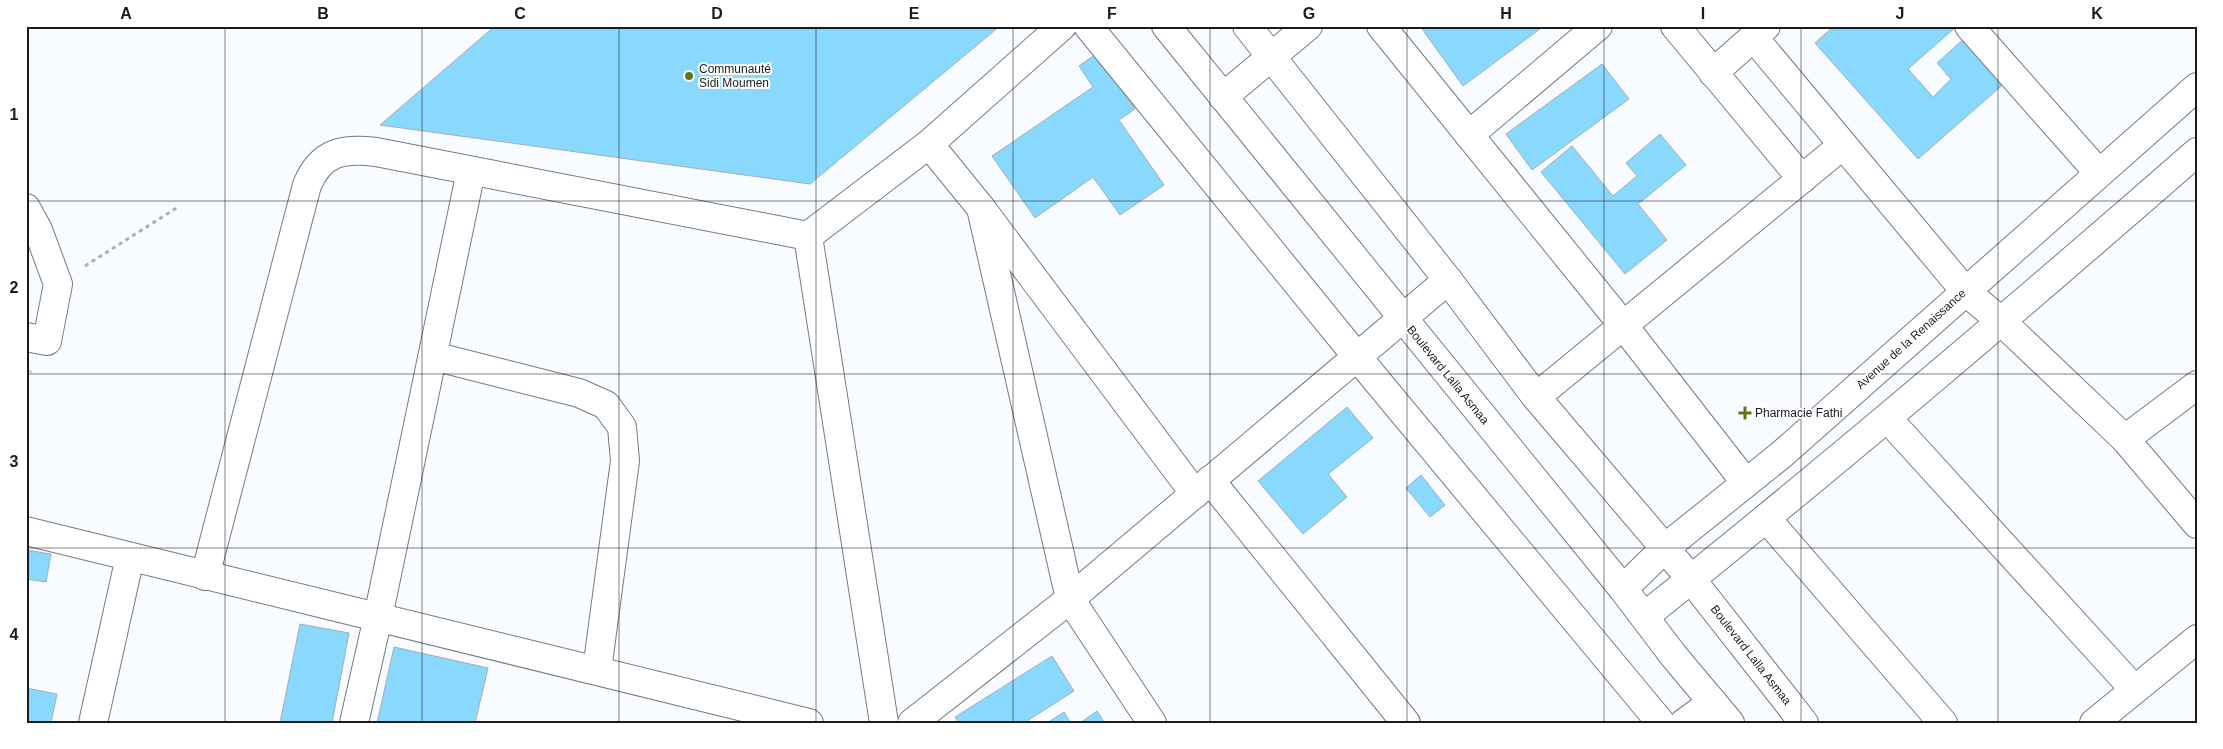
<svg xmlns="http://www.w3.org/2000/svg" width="2223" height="749" font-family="Arial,sans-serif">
  <rect width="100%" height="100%" fill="#f8fbff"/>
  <g fill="#89d9fe" stroke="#a3aeb4">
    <path d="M495,26H1000L810,184L380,125Z"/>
    <path d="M1420,26H1544L1463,86Z"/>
    <path d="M1834,26H1957L1908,69L1933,97L1951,79L1937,63L1967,36L2007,81L1918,159L1815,43Z"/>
    <path d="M1097,53L1135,109L1119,120L1164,185L1120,215L1093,177L1035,218L992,156L1093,87L1079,66Z"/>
    <path d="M1602,64L1629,99L1532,170L1506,134Z"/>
    <path d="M1660,134L1686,165L1638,204L1667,240L1625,274L1541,172L1572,146L1613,196L1637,176L1626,163Z"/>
    <path d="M1347,407L1373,438L1328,474L1347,497L1303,534L1258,481Z"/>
    <path d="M1421,475L1445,505L1430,517L1406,488Z"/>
    <path d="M26,550L51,554L46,582L26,579Z"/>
    <path d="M300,624L349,633L332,723H280Z"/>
    <path d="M394,647L488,668L475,723H377Z"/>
    <path d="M1052,656L1074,691L1027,721L1029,723H959L955,717Z"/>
    <path d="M26,688L57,694L51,723H26Z"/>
    <path d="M1097,711L1105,723H1080Z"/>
    <path d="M1064,712L1071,723H1047Z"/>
  </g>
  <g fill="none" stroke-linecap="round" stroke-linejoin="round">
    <g stroke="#757b83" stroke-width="30">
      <g id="street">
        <path d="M1088,26L1358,358L1661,723"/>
        <path d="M1381,26L1623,325L1746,483"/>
        <path d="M1675,26L1802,179"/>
        <path d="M1969,26L2098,172"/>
        <path d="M1754,38L1965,291L2002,322L2125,439L2197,524"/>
        <path d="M1713,73L1766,26"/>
        <path d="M1223,97L1308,26"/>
        <path d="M1469,135L1598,26"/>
        <path d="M929,144L981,208L1195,494"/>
        <path d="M26,208L38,230L58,284L47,341L26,337"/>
        <path d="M981,208L1070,599L1152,723"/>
        <path d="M808,236L884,723"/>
        <path d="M433,356L579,393L606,405L622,427L625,461L597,670"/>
        <path d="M1536,397L1843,145"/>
        <path d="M1888,419L2134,689"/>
        <path d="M2125,439L2197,385"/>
        <path d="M1210,480L1406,723"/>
        <path d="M1766,518L1943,723"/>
        <path d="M26,531L809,723"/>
        <path d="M205,576L307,185C321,152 342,148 376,152L808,236L929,144L1062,26"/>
        <path d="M1623,589L1665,548L1781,455L2197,87"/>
        <path d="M1645,616C1833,466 2016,310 2197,152"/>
        <path d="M93,723L130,557"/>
        <path d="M354,723L378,617L471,171"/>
        <path d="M912,723L1070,599L1448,280"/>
        <path d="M1684,723L1713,702"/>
        <path d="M2094,723L2197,639"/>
      </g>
    </g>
    <g stroke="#757b83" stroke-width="30">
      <g id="secondary">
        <path d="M1166,26L1623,589L1673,655L1730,723"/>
        <path d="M1247,26L1448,280L1536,397L1691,579L1804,723"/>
      </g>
    </g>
    <g stroke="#adb0b3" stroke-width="3" stroke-dasharray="4 4" stroke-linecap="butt">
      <path d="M85,266L178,207"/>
      <path d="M26,379L31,371"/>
    </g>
    <use href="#street" stroke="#fff" stroke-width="28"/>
    <use href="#secondary" stroke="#fff" stroke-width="28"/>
  </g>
  <path fill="none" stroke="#191c1f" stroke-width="1" stroke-opacity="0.55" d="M225,26V723M422,26V723M619,26V723M816,26V723M1013,26V723M1210,26V723M1407,26V723M1604,26V723M1801,26V723M1998,26V723M26,201H2197M26,374H2197M26,548H2197"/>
  <g fill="#64701a" stroke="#fff" stroke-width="2">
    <circle cx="689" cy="76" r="5"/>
    <path d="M1742.5 405.5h5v5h5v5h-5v5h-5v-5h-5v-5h5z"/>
  </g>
  <g text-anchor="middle" stroke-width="4" stroke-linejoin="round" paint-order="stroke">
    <g font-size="12" fill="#191c1f" stroke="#fff" text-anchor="start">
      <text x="699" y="73">Communauté<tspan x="699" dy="14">Sidi Moumen</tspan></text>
      <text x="1755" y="417">Pharmacie Fathi</text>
    </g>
    <g font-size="12" fill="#191c1f" stroke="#fff">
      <text transform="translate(1911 339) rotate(-42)" y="4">Avenue de la Renaissance</text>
      <text transform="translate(1448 375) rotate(51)" y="4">Boulevard Lalla Asmaa</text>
      <text transform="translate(1751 655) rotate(52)" y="4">Boulevard Lalla Asmaa</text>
    </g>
  </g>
  <rect width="2223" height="749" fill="none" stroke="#ffffff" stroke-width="55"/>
  <rect x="28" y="28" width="2168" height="694" fill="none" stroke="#191c1f" stroke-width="2"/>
  <g font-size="16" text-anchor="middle" font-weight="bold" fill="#191c1f">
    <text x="126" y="19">A</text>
    <text x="323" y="19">B</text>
    <text x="520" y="19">C</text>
    <text x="717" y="19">D</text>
    <text x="914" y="19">E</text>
    <text x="1112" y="19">F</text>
    <text x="1309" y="19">G</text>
    <text x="1506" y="19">H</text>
    <text x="1703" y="19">I</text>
    <text x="1900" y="19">J</text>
    <text x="2097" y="19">K</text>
    <text x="14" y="120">1</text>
    <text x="14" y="293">2</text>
    <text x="14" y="467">3</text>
    <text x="14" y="640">4</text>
  </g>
</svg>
